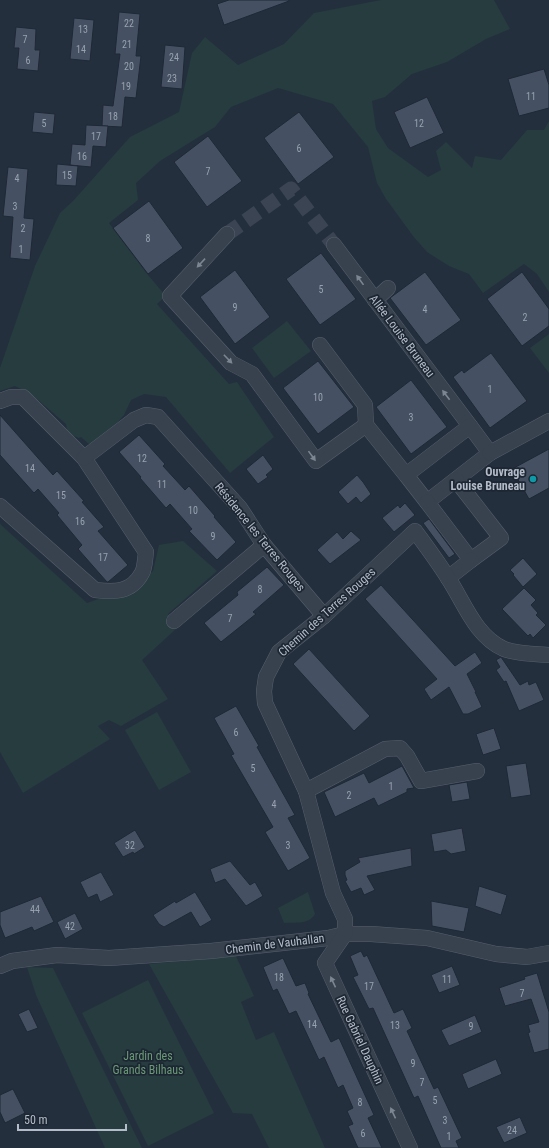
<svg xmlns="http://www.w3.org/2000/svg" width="549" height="1148" font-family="'Roboto Condensed',sans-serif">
  <rect width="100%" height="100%" fill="#242f3e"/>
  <g fill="#263c3f">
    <path d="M381,0H494L510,29L486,39L447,62L412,74L385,97L372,101L376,129L388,148L428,177L441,170L436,151L446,142L472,168L475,156L501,160L527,130H544L549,121V292L537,274L524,264L483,293L469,274L449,266L427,252L413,236L386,199L377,183L368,147L333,104L278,88L231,107L215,127L160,161L136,183L138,200L109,223L148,275L166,296L157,304L229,384L237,382L274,437L230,473L166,397L144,394L131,400L124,415L102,441L90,445L81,437L79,438L68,434L66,424L31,394L15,386L0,391V368L35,266L60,213L73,201L130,137L179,112L192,53L205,37L238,65L284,44L314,13Z"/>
    <path d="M287,321L311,351L274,378L252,348Z"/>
    <path d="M549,334V373L530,348Z"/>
    <path d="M0,524L87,603L104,597L129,593L153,571L159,545L183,541L217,571L168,614L177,628L142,660L168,699L121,726L109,720L98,726L110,739L23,793L0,752Z"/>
    <path d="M157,712L191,772L159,790L125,730Z"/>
    <path d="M308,892L315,914C309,925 295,922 284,923L278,908Z"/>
    <path d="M236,956L254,996L241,1002L256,1040L274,1032L325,1148H269L252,1114L233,1113L149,964Z"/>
    <path d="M27,967L53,968L142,1148H105L36,995Z"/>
    <path d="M148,980L214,1113L148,1146L82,1013Z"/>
  </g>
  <g fill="#455162" stroke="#1f2835">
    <path d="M229,0H289V1L224,25L217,4Z"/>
    <path d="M119,12L140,14L136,56H141L136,98L125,97L122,127L102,126L103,105L113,106L120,54H115Z"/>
    <path d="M74,18L94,20L90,61L70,59Z"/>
    <path d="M16,27L36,29L35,50H40L38,71L17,69L19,48H14Z"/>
    <path d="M165,45L185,47L182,89L161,87Z"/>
    <path d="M544,69L549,85V108L519,116L508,79Z"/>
    <path d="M427,97L444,133L410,148L394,112Z"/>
    <path d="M34,112L55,114L53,134L32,132Z"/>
    <path d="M299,112L334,157L298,184L264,138Z"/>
    <path d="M86,125L108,126L106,147L93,146L91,167L70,165L72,144L85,145Z"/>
    <path d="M208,136L242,181L207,207L174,162Z"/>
    <path d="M57,164L78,166L76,186L56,185Z"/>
    <path d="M8,167L28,169L24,218L34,219L30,260L10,258L13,217L3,216Z"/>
    <path d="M149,201L183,248L148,274L113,228Z"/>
    <path d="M321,253L356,299L320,325L286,279Z"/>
    <path d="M235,270L270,317L235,344L200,297Z"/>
    <path d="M425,272L461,320L426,345L390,298Z"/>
    <path d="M522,272L549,309V326L522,346L487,299Z"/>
    <path d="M491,353L527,401L490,428L453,377L462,370L464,373Z"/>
    <path d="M318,361L354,407L318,434L283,388Z"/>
    <path d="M411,380L447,427L411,454L376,407Z"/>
    <path d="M0,415L53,475L57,471L84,501L82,502L104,527L98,531L128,565L108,582H107L78,549L82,545L57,515L59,513L38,489L34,493L0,455Z"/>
    <path d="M139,435L165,464L163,466L185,490L189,486L215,516L214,517L236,542L217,560L189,531L192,529L170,504L166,508L140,478L141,477L119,452Z"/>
    <path d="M549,449V488L529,499L512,469Z"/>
    <path d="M263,455L273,469L266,475L268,477L258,484L246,469Z"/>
    <path d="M357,475L363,482L371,494L361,503L356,497L348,504L338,492Z"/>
    <path d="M405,503L415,515L394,532L382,518L398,505L400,508Z"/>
    <path d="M429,519L455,554L449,558L423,523Z"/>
    <path d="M351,531L361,540L330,564L317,550L337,532L343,539Z"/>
    <path d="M523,558L537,574L523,587L513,575L514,574L510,570Z"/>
    <path d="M267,567L284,585L253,612L256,614L221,642L204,623L238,595L237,592Z"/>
    <path d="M381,585L455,666L475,652L482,663L467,674L476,692H475L482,707L468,714H463L449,687L431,700L424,689L437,679L365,599Z"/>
    <path d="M524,588L536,600L531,605L538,613L536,615L546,625L533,638L530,634L528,636L502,609Z"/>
    <path d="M309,649L370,716L354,731L293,664Z"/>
    <path d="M501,657L520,685L528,681L529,685L536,682L544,700L519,711L506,681L504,682L496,670L500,667L496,660Z"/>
    <path d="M236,706L259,746L257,747L295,815L288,818L310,858L288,871L265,832L273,827L231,755L234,754L214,718Z"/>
    <path d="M494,728L501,749L483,755L476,734Z"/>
    <path d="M526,763L531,795L511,798L506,766Z"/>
    <path d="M402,766L414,788L407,789V792L378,806L374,798L335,817L324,792L364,773L369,783Z"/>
    <path d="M467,782L470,799L452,802L449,785Z"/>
    <path d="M462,828L466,851L451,854L446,850L434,852L431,834Z"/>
    <path d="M135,830L145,847L134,854L133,852L123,857L114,843Z"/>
    <path d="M411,848L412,866L367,876L375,890L364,895L361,888L351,892L345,881L347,880L345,875V871L360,862L358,858Z"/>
    <path d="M230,861L250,885L255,882L263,896L246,906L225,879L215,883L210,869Z"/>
    <path d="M101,872L114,895L100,902L97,894L88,898L80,882Z"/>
    <path d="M479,886L507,895L501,915L475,906Z"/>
    <path d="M195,892L212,920L200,927L191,912L164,927L159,924L153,915L175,901L176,903Z"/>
    <path d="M41,896L54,922L34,931L32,927L5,938L0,925V912Z"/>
    <path d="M431,901L469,908L464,932L432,926Z"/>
    <path d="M75,913L83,929L65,939L57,922Z"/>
    <path d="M361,951L364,957L367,955L394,1013L403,1009L412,1028L407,1031L434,1089L438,1087L462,1138L456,1141L459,1148H441L418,1096L414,1098L373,1008L369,1009L353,977L358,975L350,956Z"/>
    <path d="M283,958L296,986L305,983L309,993L308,994L331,1042L339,1038L374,1115L368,1118L382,1148H358L348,1126L353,1124L347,1111L353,1108L343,1085L338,1088L324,1057L319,1060L296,1011L289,1014L277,989L273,991L263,967Z"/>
    <path d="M452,966L460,985L439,993L431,975Z"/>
    <path d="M537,973L549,1012V1049L534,1053L528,1033L530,1032L528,1025L539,1022L531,999L505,1006L499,988L525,979L524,977Z"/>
    <path d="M29,1009L38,1028L27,1032L18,1014Z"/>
    <path d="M475,1015L482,1032L449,1046L441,1030Z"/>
    <path d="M496,1059L502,1074L468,1089L462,1074Z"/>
    <path d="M13,1089L25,1113L5,1123L0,1112V1095Z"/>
    <path d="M520,1117L527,1133L504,1143L496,1127Z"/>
  </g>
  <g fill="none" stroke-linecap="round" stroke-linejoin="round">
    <path stroke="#3a4453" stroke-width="15" stroke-dasharray="15 8" stroke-linecap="butt" d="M227,234L291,189L334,245"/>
    <g stroke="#565f6c" stroke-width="16">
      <g id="minor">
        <path d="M227,234L170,296L231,363L252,374L316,461L366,425"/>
        <path d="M334,245L470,426"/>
        <path d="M375,300L388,288"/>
        <path d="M320,345L365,405L366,425L406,475L470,426L490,453L427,502L406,475"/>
        <path d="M0,401L11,397H23L84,458L146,552C145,558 145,568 142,573C131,593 115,592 95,590L0,506"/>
        <path d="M490,453L549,421"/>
        <path d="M84,458L134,420L146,415L158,417L240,508L264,545L324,616"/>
        <path d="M427,502L471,560L501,538L456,480"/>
        <path d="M448,578L471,560"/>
        <path d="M174,621L264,545"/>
        <path d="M306,791L385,749L400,748L407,756L421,781L477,771"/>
        <path d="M0,966L12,961L57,955L109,958L211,951L328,938L345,934H371L427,938L496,954L527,957L549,953"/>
        <path d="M410,1148L325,963L345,934V919L333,893L306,791L265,703L264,691L266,677L279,652L324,616L415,531C426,546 438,562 448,578C464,602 475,636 504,649C517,654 534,654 549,655"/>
      </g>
    </g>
    <use href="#minor" stroke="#38414e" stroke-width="15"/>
  </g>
  <defs><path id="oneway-solid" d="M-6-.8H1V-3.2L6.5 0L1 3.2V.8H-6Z"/></defs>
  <g fill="#7c8592">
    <use href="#oneway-solid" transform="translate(201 263) rotate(133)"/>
    <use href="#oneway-solid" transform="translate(360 280) rotate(-126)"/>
    <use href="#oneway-solid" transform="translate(228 359) rotate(46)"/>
    <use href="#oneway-solid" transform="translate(446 395) rotate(-127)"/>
    <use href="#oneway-solid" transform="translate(312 456) rotate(54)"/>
    <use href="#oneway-solid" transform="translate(333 982) rotate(-115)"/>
    <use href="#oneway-solid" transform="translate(393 1113) rotate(-115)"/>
  </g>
  <circle fill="#0f9aa8" stroke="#1d2633" stroke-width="1.5" cx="533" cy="479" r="4"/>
  <g text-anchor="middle" stroke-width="3.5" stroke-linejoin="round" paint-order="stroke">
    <g font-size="10" fill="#98a1af">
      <text x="129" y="27">22</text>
      <text x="83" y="33">13</text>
      <text x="25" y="43">7</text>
      <text x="127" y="48">21</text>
      <text x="81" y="53">14</text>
      <text x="174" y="61">24</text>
      <text x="28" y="64">6</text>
      <text x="129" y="70">20</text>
      <text x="172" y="82">23</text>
      <text x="126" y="90">19</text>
      <text x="531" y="100">11</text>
      <text x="113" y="120">18</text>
      <text x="44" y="127">5</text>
      <text x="419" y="127">12</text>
      <text x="96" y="140">17</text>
      <text x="299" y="152">6</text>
      <text x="82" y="160">16</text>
      <text x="208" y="175">7</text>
      <text x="67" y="179">15</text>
      <text x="17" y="182">4</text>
      <text x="15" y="210">3</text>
      <text x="23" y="232">2</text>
      <text x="148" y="242">8</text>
      <text x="21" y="253">1</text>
      <text x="321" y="293">5</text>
      <text x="235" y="311">9</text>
      <text x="425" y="313">4</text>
      <text x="525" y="321">2</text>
      <text x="490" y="393">1</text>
      <text x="318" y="401">10</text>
      <text x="411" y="421">3</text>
      <text x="142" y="462">12</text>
      <text x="30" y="472">14</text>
      <text x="162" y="488">11</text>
      <text x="61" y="499">15</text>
      <text x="193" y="514">10</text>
      <text x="80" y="525">16</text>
      <text x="213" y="540">9</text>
      <text x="103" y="561">17</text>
      <text x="260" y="593">8</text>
      <text x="230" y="622">7</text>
      <text x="236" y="736">6</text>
      <text x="253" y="772">5</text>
      <text x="391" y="790">1</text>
      <text x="349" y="799">2</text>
      <text x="274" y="808">4</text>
      <text x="130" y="849">32</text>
      <text x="288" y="849">3</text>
      <text x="35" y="913">44</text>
      <text x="70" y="930">42</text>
      <text x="279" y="981">18</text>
      <text x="447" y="983">11</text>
      <text x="369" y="990">17</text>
      <text x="522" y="997">7</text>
      <text x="312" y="1028">14</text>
      <text x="395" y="1029">13</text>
      <text x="471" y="1030">9</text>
      <text x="413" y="1067">9</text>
      <text x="422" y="1086">7</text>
      <text x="435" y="1104">5</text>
      <text x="360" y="1106">8</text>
      <text x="445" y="1124">3</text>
      <text x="512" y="1134">24</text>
      <text x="363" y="1137">6</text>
      <text x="449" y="1140">1</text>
    </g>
    <g font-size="12" fill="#b4bcc9" stroke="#1d2633">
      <text transform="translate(402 336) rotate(53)" y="4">Allée Louise Bruneau</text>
      <text transform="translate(260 537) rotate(51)" y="4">Résidence les Terres Rouges</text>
      <text transform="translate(327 612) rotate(-42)" y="4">Chemin des Terres Rouges</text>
      <text transform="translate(275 944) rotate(-7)" y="4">Chemin de Vauhallan</text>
      <text transform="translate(360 1040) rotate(65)" y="4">Rue Gabriel Dauphin</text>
    </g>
    <g font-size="12" font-weight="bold" fill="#b4bcc9" stroke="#1d2633" text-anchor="end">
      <text x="525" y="476">Ouvrage<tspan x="525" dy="14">Louise Bruneau</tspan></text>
    </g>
    <g font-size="12" fill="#6b9a76" stroke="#1d2633">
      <text x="148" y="1060">Jardin des<tspan x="148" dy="14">Grands Bilhaus</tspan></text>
    </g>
  </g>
  <path d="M18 1124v6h108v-6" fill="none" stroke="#b4bcc9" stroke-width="2"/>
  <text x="24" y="1124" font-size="12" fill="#b4bcc9" stroke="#1d2633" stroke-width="3" paint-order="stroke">50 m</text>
</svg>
